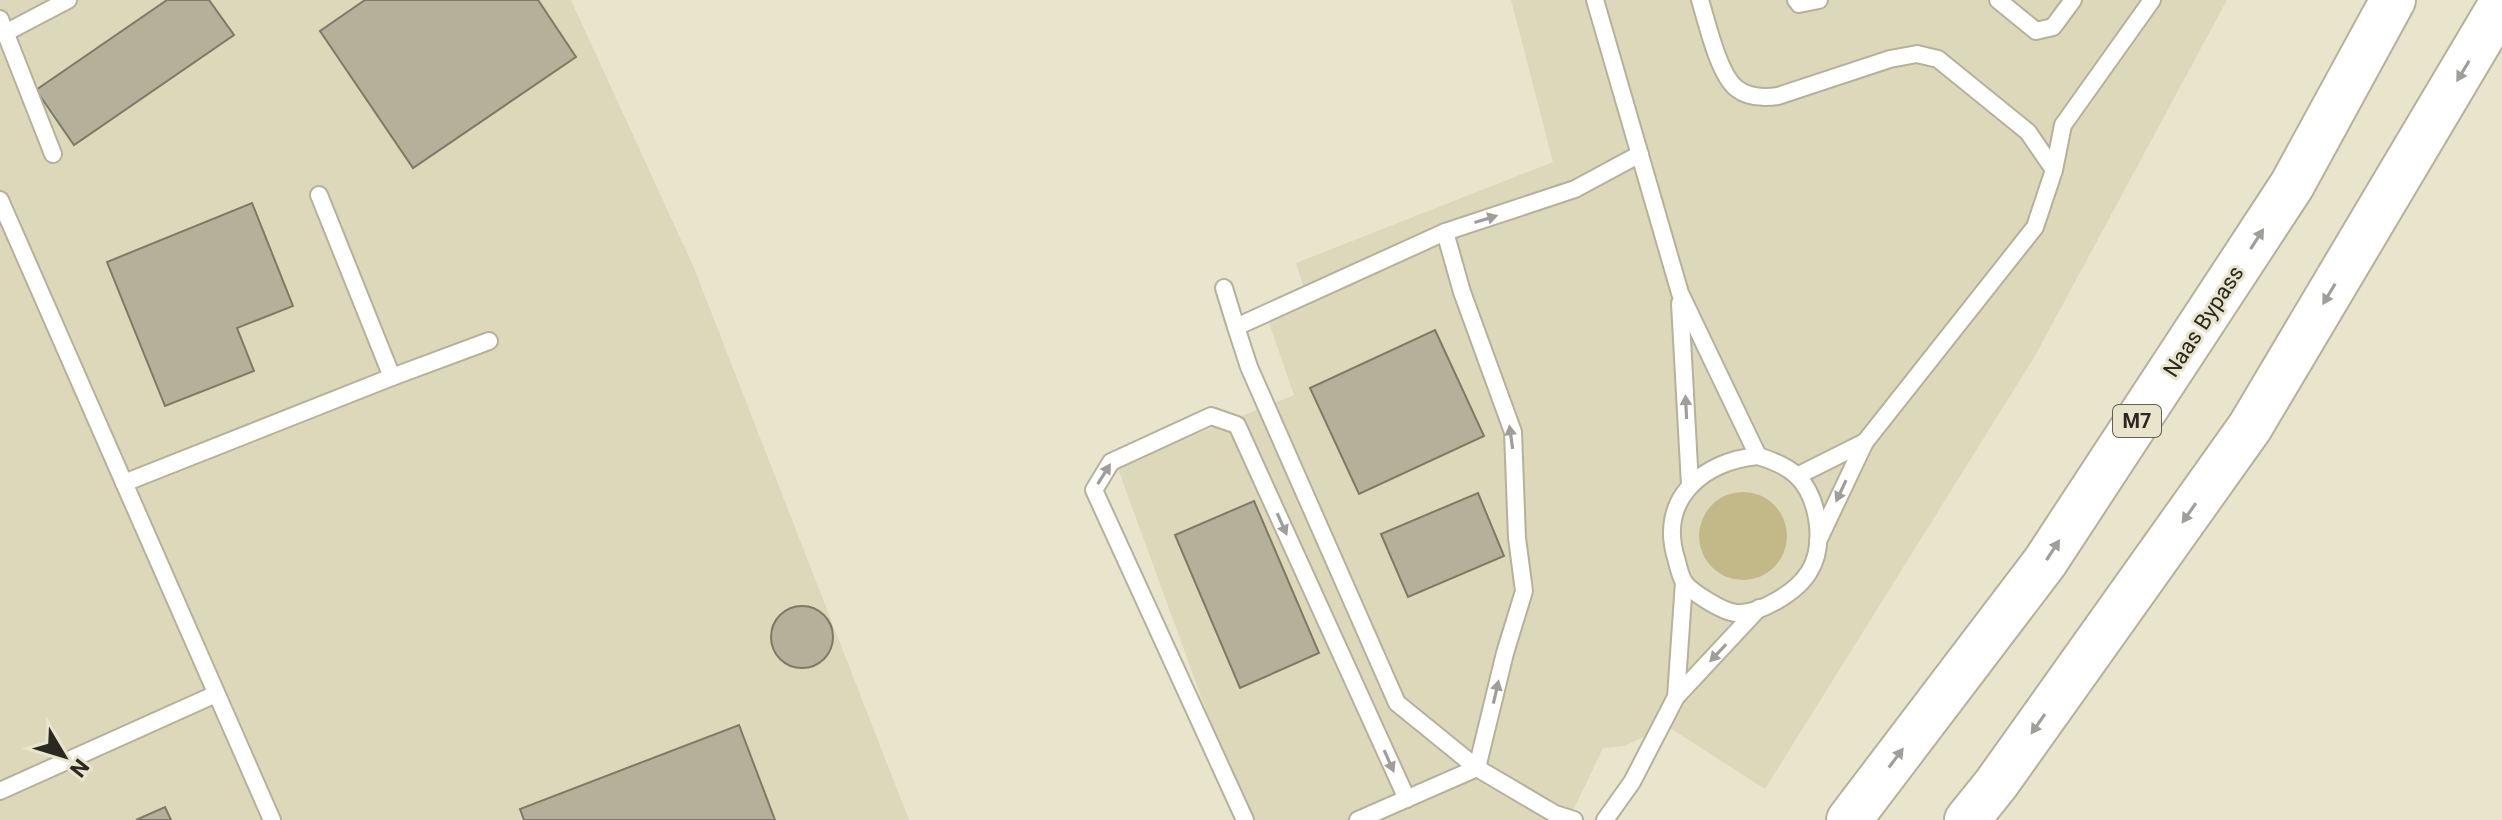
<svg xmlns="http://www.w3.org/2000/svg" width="2502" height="820" font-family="Roboto,sans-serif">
  <rect width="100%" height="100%" fill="#e9e5cd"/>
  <g fill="#ded8ba">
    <path d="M0,0H571L694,268L909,820H0Z"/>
    <path d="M1511,0H2227L2035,356L1765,789L1656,719L1646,736L1624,746L1603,748L1572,813L1575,820H1246L1117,466L1294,395L1269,323L1309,305L1296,263L1553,162Z"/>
  </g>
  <circle fill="#c3b988" cx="1743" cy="536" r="44"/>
  <g fill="#b4b099" stroke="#7e7a65" stroke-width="2">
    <path d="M167,0H209L234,35L74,145L36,90Z"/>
    <path d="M365,0H538L576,57L413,168L320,31Z"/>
    <path d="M252,203L293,306L237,328L254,371L165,406L107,262Z"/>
    <path d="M1435,330L1484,436L1359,494L1310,388Z"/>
    <path d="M1478,493L1504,556L1408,597L1381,534Z"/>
    <path d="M1254,501L1319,653L1240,688L1175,535Z"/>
    <circle cx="802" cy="637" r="31"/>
    <path d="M739,725L775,820H524L520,809Z"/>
    <path d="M165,807L171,820H136Z"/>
  </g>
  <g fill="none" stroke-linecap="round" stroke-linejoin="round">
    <g stroke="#b5b19a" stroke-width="20">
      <g id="lane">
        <path d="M1595,0L1680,293L1758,456"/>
        <path d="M1700,0C1707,22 1718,73 1736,88C1748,98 1764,98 1778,96L1890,59L1917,54L1938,59L2028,132L2054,170"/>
        <path d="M1796,0L1799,4L1819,0"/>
        <path d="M1998,0L2036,31L2053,27L2073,0"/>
        <path d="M0,19L53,154"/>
        <path d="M7,32L68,0"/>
        <path d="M319,195L392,377"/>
        <path d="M0,200L272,820"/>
        <path d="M1445,232L1236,327L1249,367L1397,703L1477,768L1555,814L1574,820"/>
        <path d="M1224,288L1236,327"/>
        <path d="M1680,303L1690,485"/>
        <path d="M1758,456C1771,460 1785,465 1796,475C1819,497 1826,545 1809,572C1797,592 1759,615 1736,613C1723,612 1691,592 1684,582C1680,576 1678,565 1676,558C1658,499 1703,461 1758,456Z"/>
        <path d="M1797,476L1865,442"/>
        <path d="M124,483L392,377L489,341"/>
        <path d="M1818,541L1865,442L2035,227L2054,170L2063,125L2152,0"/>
        <path d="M1676,697L1684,582"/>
        <path d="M0,791L216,694"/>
        <path d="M1245,820L1094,490L1111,462L1211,416L1237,425L1407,799"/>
        <path d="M1358,820L1477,768L1505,653L1524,591L1517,538L1513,432L1462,292L1445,232L1575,189L1640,154"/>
        <path d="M1605,820L1632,782L1676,697L1759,608"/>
      </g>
    </g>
    <g stroke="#b5b19a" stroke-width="48">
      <g id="highway">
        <path d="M1849,820L2045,562L2292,185L2393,0"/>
        <path d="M1967,820L1996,784L2250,427L2502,3"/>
      </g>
    </g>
    <use href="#lane" stroke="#fff" stroke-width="16"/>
    <use href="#highway" stroke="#fff" stroke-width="44"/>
  </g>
  <defs><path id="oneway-solid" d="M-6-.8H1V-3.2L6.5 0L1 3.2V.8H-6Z" transform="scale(2)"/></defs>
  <g fill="#9f9e9b">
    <use href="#oneway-solid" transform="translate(2463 71) rotate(121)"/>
    <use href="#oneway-solid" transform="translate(1486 219) rotate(-17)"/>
    <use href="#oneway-solid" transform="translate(2257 239) rotate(-57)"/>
    <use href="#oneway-solid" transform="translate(2329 294) rotate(121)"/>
    <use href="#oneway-solid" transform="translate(1686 407) rotate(-93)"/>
    <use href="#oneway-solid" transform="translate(1511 437) rotate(-98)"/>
    <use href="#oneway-solid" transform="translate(1104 474) rotate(-58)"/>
    <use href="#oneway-solid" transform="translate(1841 491) rotate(115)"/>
    <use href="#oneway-solid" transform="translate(2189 513) rotate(125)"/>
    <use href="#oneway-solid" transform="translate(1282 524) rotate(66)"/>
    <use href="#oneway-solid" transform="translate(2053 550) rotate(-57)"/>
    <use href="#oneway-solid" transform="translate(1718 653) rotate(133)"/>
    <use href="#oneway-solid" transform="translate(1496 692) rotate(-77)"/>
    <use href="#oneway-solid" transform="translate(2038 724) rotate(125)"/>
    <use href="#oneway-solid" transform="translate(1896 758) rotate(-53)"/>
    <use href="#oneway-solid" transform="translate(1389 761) rotate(66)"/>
  </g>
  <g text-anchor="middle" stroke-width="6" stroke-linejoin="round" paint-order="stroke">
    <rect fill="#e9e5cd" stroke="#636154" stroke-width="2" x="2113" y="405" width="48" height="32" rx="6"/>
    <g font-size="20" font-weight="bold" fill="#2a2820">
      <text x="2137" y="428">M7</text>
    </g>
    <g font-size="22" fill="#2a2820" stroke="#e9e5cd">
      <text transform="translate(2203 321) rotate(-57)" y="8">Naas Bypass</text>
    </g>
  </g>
  <g transform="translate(64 756) rotate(128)" stroke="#e9e5cd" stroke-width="6" paint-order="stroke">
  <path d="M0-6L14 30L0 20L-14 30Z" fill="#2a2820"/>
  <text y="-12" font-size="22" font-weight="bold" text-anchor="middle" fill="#2a2820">N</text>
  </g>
</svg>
